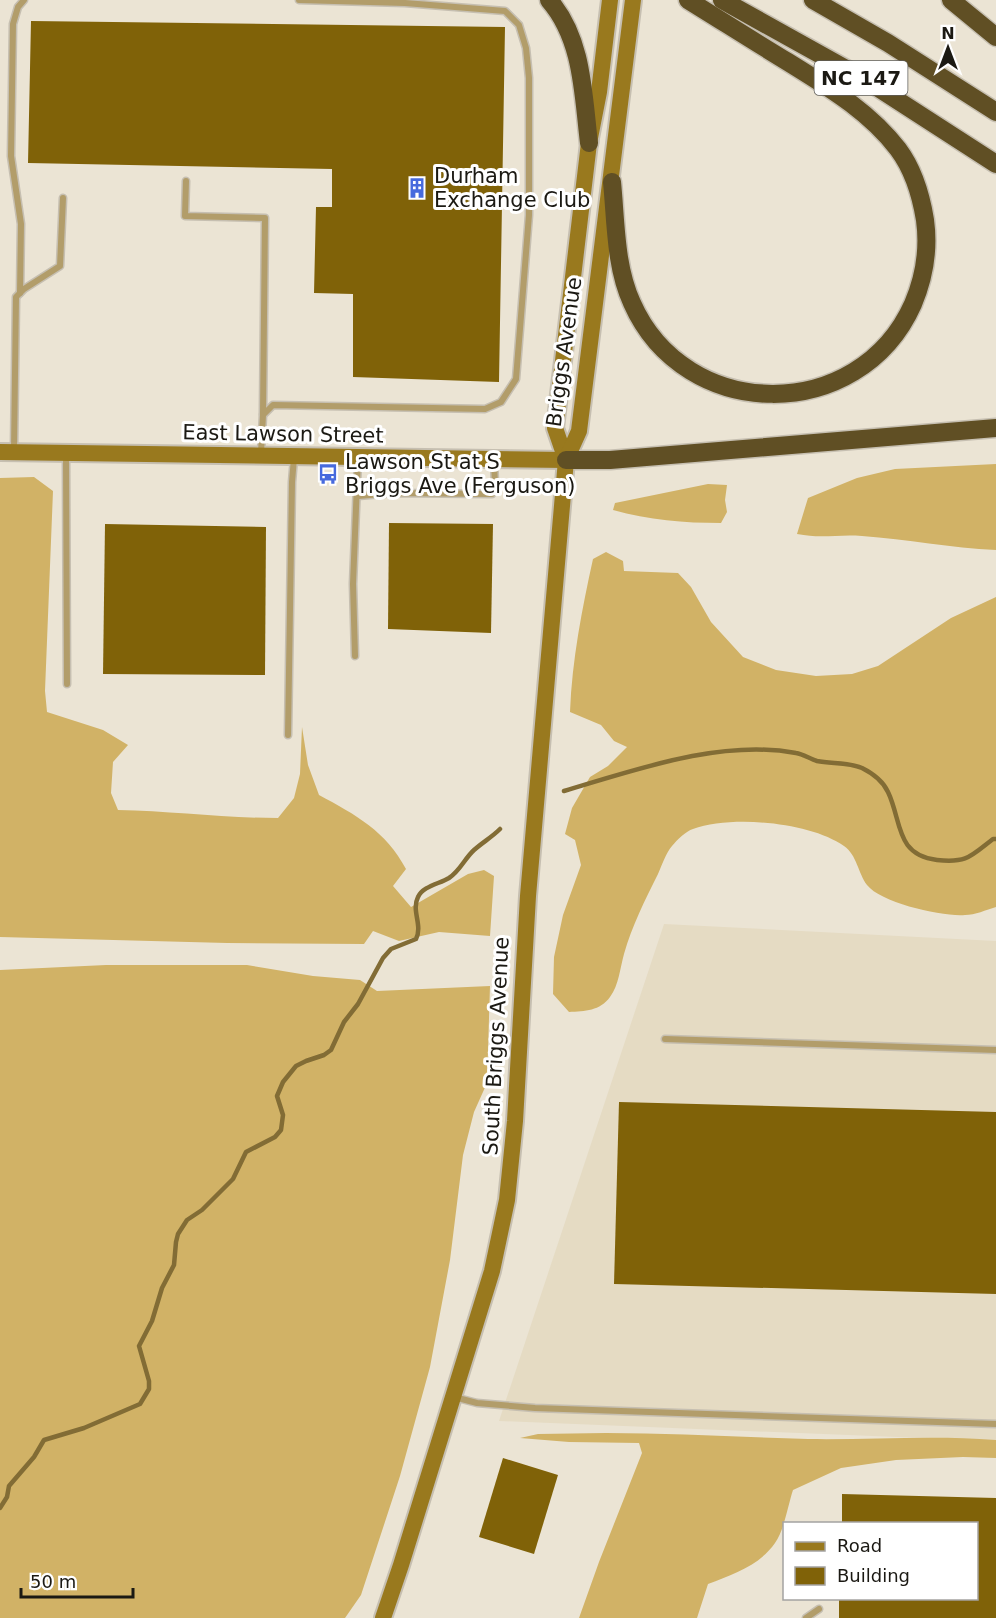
<svg xmlns="http://www.w3.org/2000/svg" width="996" height="1618" font-family="'DejaVu Sans',sans-serif">
  <rect width="100%" height="100%" fill="#ebe4d4"/>
  <path fill="#e5dbc3" d="M664,924L996,941V1441L499,1421Z"/>
  <g fill="#d1b266">
    <path d="M996,464V550C951,548 907,539 862,536C838,534 822,539 797,534L808,498L857,478L895,469Z"/>
    <path d="M34,477L53,491L45,691L47,712L103,730L128,745L113,762L111,793L118,810C171,811 224,818 278,818L294,798L300,774L302,727L308,765L319,795C356,815 386,831 406,869L393,886L411,907L468,874L484,870L494,876L490,936L439,932L399,941L373,931L364,944L227,943L0,937V478Z"/>
    <path d="M708,484L727,485L725,500L727,512L721,523C684,523 649,520 613,510L615,503Z"/>
    <path d="M606,552L623,561L624,571L678,573L691,587L711,622L743,657L776,670L816,676L852,674L878,666L951,618L996,597V907C986,910 975,915 965,915C943,917 881,903 867,885C858,873 857,855 844,846C810,822 732,815 693,829C686,831 677,840 672,846C666,853 662,865 658,874C645,900 632,926 624,954C620,968 619,985 610,997C600,1011 585,1011 569,1012L553,994L554,957L563,915L581,865L575,840L565,834L572,808L590,777L608,766L627,747L614,741L601,725L570,712C572,660 582,609 593,559Z"/>
    <path d="M106,965H247L313,976L360,980L377,991L490,986L487,1083L474,1112L463,1155L450,1260L430,1367L400,1476L361,1595L345,1618H0V970Z"/>
    <path d="M606,1433C673,1433 741,1437 808,1439C871,1440 933,1435 996,1440V1458L963,1457L896,1460L841,1468L793,1490C788,1505 784,1531 775,1543C759,1566 733,1574 708,1584L697,1618H579L599,1562L642,1453L639,1443L569,1442L520,1438L538,1434Z"/>
  </g>
  <g fill="none" stroke-linecap="round" stroke-linejoin="round">
    <g stroke="#826c35" stroke-width="4.5">
      <path d="M564,791C635,770 721,739 796,753C803,754 810,759 817,761C831,764 848,762 862,768C872,773 883,781 888,792C902,821 895,855 937,860C967,863 970,857 993,839H996"/>
      <path d="M0,1508L7,1497L9,1486L34,1457L44,1440L84,1428L140,1404L149,1389V1381L139,1346L152,1321L162,1288L174,1265L176,1242L178,1234L187,1220L202,1210L233,1179L246,1152L275,1137L281,1130L283,1115L277,1096L283,1082L296,1066L306,1061L324,1055L331,1050L344,1022L358,1004L383,958L391,949L416,939C423,925 411,911 418,897C423,886 439,884 449,878C460,871 465,858 474,850C483,842 492,837 500,829"/>
    </g>
  </g>
  <g fill="#806208">
    <path d="M31,21L505,27L499,382L353,377V294L314,293L316,207H332V169L28,163Z"/>
    <path d="M389,523L493,524L491,633L388,629Z"/>
    <path d="M105,524L266,527L265,675L103,674Z"/>
    <path d="M619,1102L996,1112V1294L614,1284Z"/>
    <path d="M503,1458L558,1475L534,1554L479,1537Z"/>
    <path d="M842,1494L996,1498V1618H839V1599H976V1524H842Z"/>
  </g>
  <g fill="none" stroke-linecap="round" stroke-linejoin="round">
    <g stroke="#c6bfb1" stroke-width="9">
      <g id="lane">
        <path d="M186,181L185,216L265,218L263,414"/>
        <path d="M20,293L21,224L11,156L13,24L18,7L24,0"/>
        <path d="M14,450L16,297L24,289L60,266L63,198"/>
        <path d="M261,453L263,415L273,405L485,409L501,402L516,379L529,215V78L526,48L519,25L505,11L405,3L299,0"/>
        <path d="M66,454L67,684"/>
        <path d="M358,496L394,493L492,494L495,486L494,459"/>
        <path d="M355,656L353,584L358,458"/>
        <path d="M288,735L292,482L294,458"/>
        <path d="M665,1039L996,1050"/>
        <path d="M454,1397L477,1403L535,1408L996,1424"/>
        <path d="M806,1618L819,1609"/>
      </g>
    </g>
    <g stroke="#c6bfb1" stroke-width="20">
      <g id="secondary">
        <path d="M0,452L566,460"/>
        <path d="M566,460L555,428L589,143L599,92L610,0"/>
        <path d="M383,1618L401,1565L492,1271L507,1200L515,1121L528,896L566,460L579,431C596,287 616,144 633,0"/>
      </g>
    </g>
    <g stroke="#c6bfb1" stroke-width="21">
      <g id="highway">
        <path d="M549,0C583,39 583,94 589,143"/>
        <path d="M722,0L866,80L996,164"/>
        <path d="M813,0L888,43L996,112"/>
        <path d="M951,0L996,37"/>
        <path d="M612,182C616,222 615,266 632,303C685,423 859,425 913,304C924,278 929,249 925,220C921,195 913,169 898,149C869,111 828,87 788,62C755,42 722,21 688,0"/>
        <path d="M566,460H610L996,428"/>
      </g>
    </g>
    <use href="#lane" stroke="#b29d6a" stroke-width="6"/>
    <use href="#secondary" stroke="#99791e" stroke-width="16"/>
    <use href="#highway" stroke="#604f24" stroke-width="18"/>
  </g>
  <defs>
    <g id="building-bare" transform="scale(1.62)"><path d="M-4-6H4V6H1V3H-1V6H-4ZM-2.5-4.3h1.7v1.8h-1.7ZM.8-4.3h1.7v1.8H.8ZM-2.5-1h1.7V.8h-1.7ZM.8-1h1.7V.8H.8Z" fill="#476add" stroke="#fff" stroke-width="2.5" paint-order="stroke"/></g>
    <g id="bus-bare" transform="scale(1.62)"><path d="M-5-6H5V4H4V6H2V4H-2V6H-4V4H-5ZM-3.5-4V0h7V-4ZM-3.5 1.2v1.5H-2V1.2ZM2 1.2v1.5H3.5V1.2Z" fill="#476add" stroke="#fff" stroke-width="2.5" paint-order="stroke"/></g>
  </defs>
  <g fill-rule="evenodd">
    <use href="#building-bare" x="417" y="188"/>
    <use href="#bus-bare" x="328" y="474"/>
  </g>
  <g text-anchor="middle" stroke-width="6" stroke-linejoin="round" paint-order="stroke">
    <rect fill="#fff" stroke="#5f5e5a" stroke-width="1.5" x="814.5" y="61" width="93" height="34" rx="4.5"/>
    <g font-size="20" font-weight="bold" fill="#1b1913">
      <text x="861" y="85">NC 147</text>
    </g>
    <g font-size="21" fill="#1b1913" stroke="#fff" text-anchor="start">
      <text x="434" y="183">Durham<tspan x="434" dy="24">Exchange Club</tspan></text>
      <text x="345" y="469">Lawson St at S<tspan x="345" dy="24">Briggs Ave (Ferguson)</tspan></text>
    </g>
    <g font-size="21" fill="#1b1913" stroke="#fff">
      <text transform="translate(564 352) rotate(-82)" y="7">Briggs Avenue</text>
      <text transform="translate(283 434) rotate(1)" y="7">East Lawson Street</text>
      <text transform="translate(496 1046) rotate(-87)" y="7">South Briggs Avenue</text>
    </g>
  </g>
  <rect x="783" y="1522" width="195" height="78" fill="#ffffff" stroke="#a4a3a1" stroke-width="1.5"/>
  <rect x="795" y="1542" width="30" height="9" fill="#99791e" stroke="#a4a3a1" stroke-width="1.5"/>
  <text x="837" y="1552" font-size="18" fill="#1b1913">Road</text>
  <rect x="795" y="1567" width="30" height="18" fill="#806208" stroke="#a4a3a1" stroke-width="1.5"/>
  <text x="837" y="1582" font-size="18" fill="#1b1913">Building</text>
  <g transform="translate(948 48)" stroke="#ffffff" stroke-width="4.5" paint-order="stroke">
  <path d="M0-4.5L10 22L0 15L-10 22Z" fill="#1b1913"/>
  <text y="-9" font-size="16" font-weight="bold" text-anchor="middle" fill="#1b1913">N</text>
  </g>
  <path d="M21 1588v9h112v-9" fill="none" stroke="#1b1913" stroke-width="3"/>
  <text x="30" y="1588" font-size="18" fill="#1b1913" stroke="#ffffff" stroke-width="4.5" paint-order="stroke">50 m</text>
</svg>
